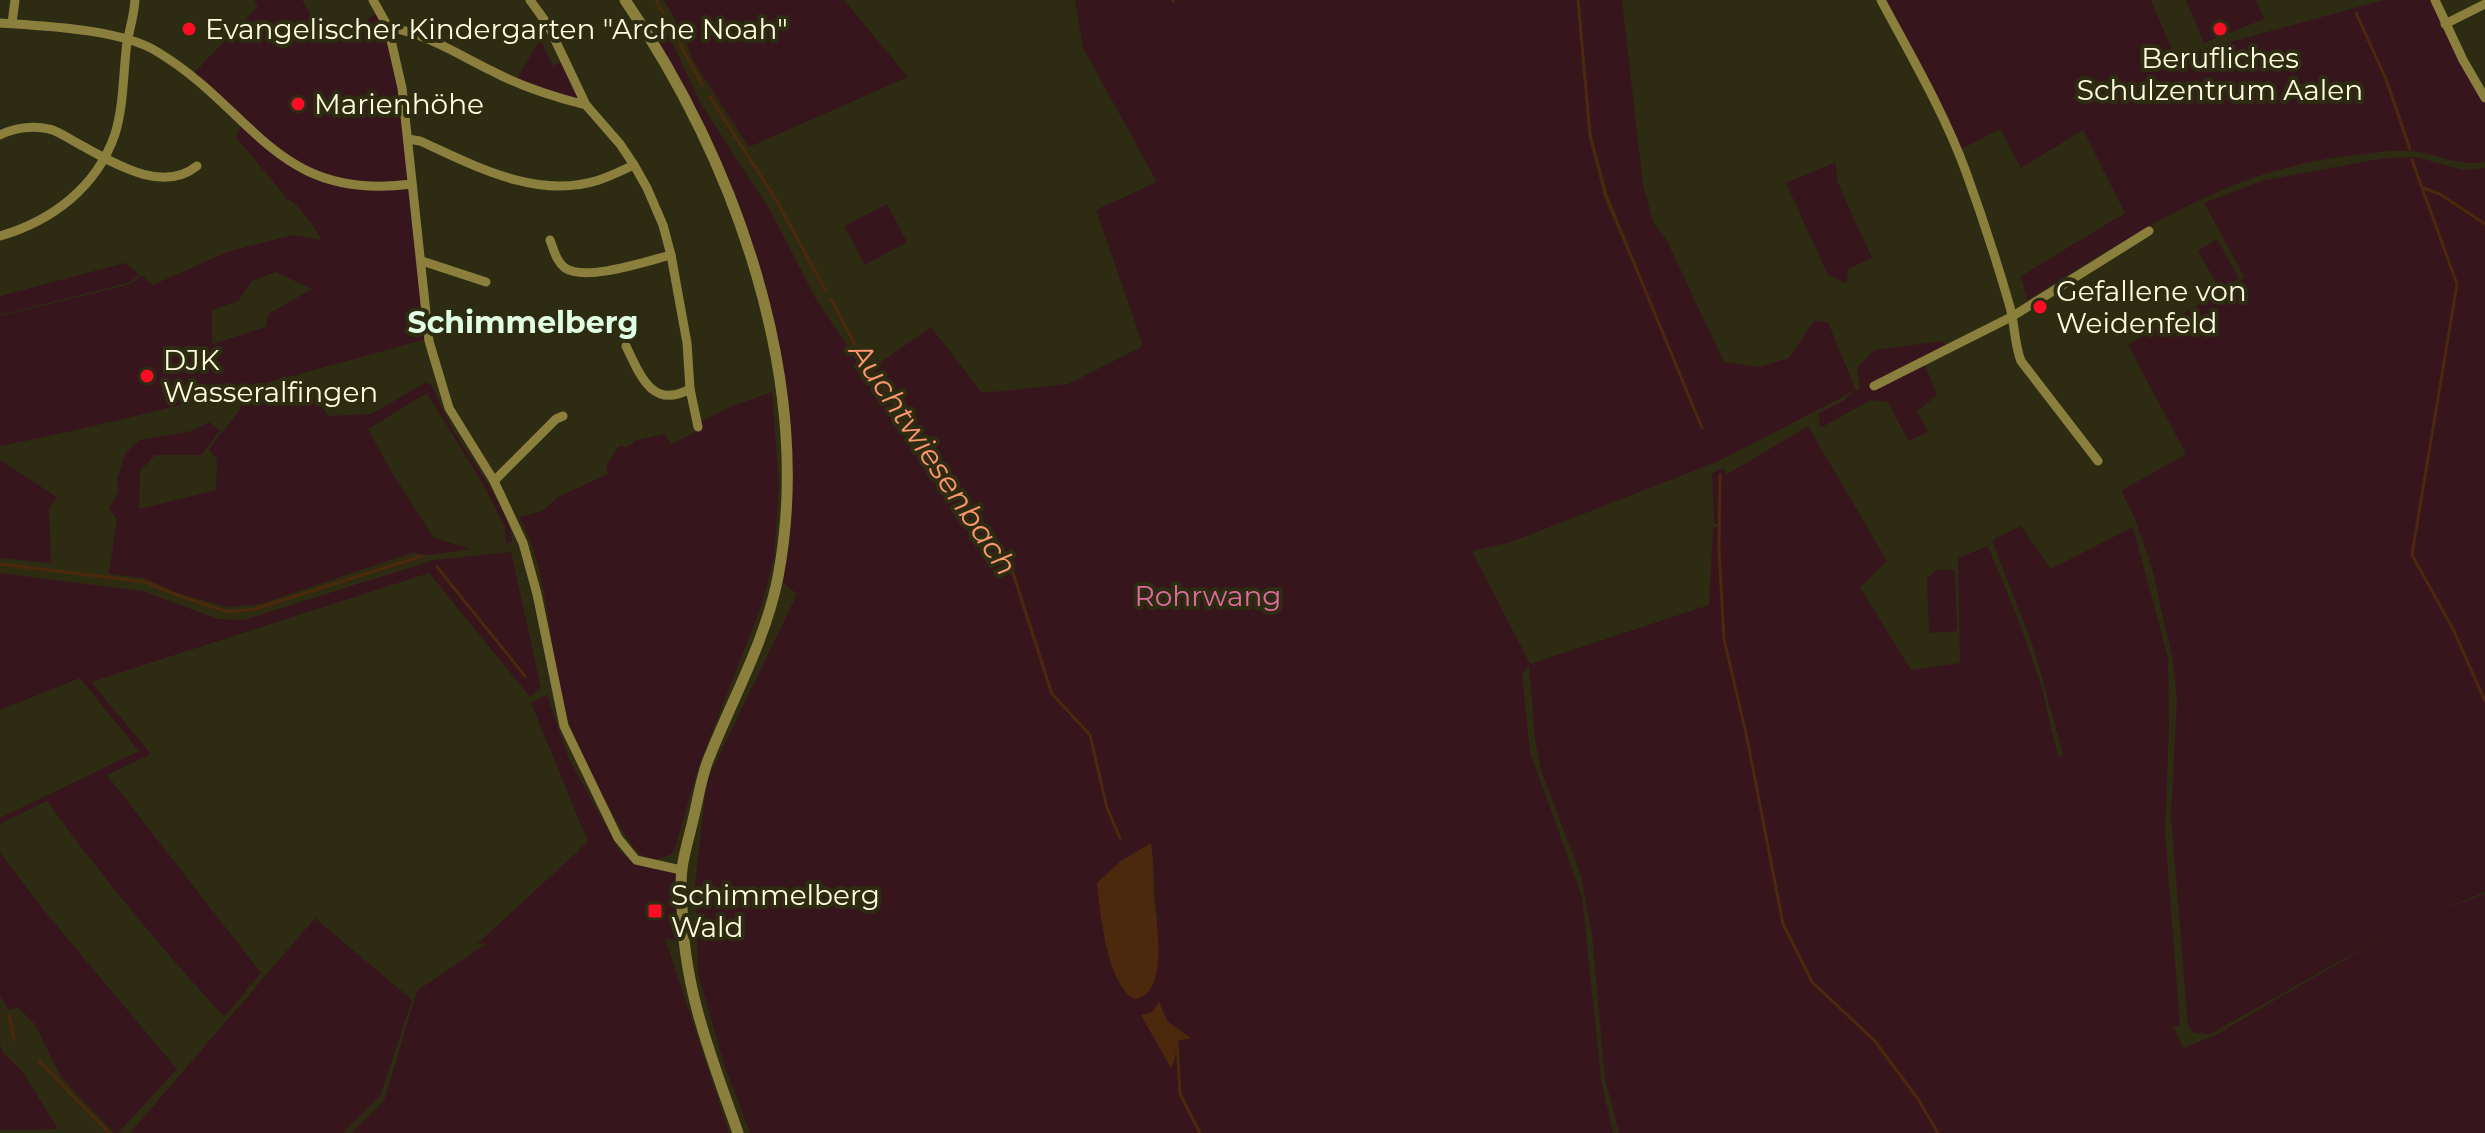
<svg xmlns="http://www.w3.org/2000/svg" width="2485" height="1133" font-family="Montserrat,sans-serif">
  <rect width="100%" height="100%" fill="#2d2c12"/>
  <g fill="#37151d" fill-rule="evenodd">
    <path d="M254,0H302L330,45L378,12C404,63 404,127 410,183L385,186L319,176L290,161L193,74L258,6Z"/>
    <path d="M664,0H844L908,77L749,147L693,61L684,35Z"/>
    <path d="M1075,0H1577L1589,137L1604,198L1650,303C1640,266 1617,231 1606,195C1586,132 1585,65 1580,0H1622L1643,186L1654,224L1666,239L1724,362L1760,367L1789,358L1814,321L1828,322L1856,391L1860,388L1857,368L1874,350L1943,341L1948,349L1925,365L1937,395L1917,411L1928,432L1908,441L1888,402L1871,400L1820,428L1819,413L1843,401L1854,391L1719,461L1511,542L1472,551L1530,664L1709,605L1713,528L1722,524H1714L1712,473L1724,468L1726,475L1808,426L1887,561L1860,587L1911,670L1960,663L1958,558L1988,546L2018,619L2042,688L2058,757L2063,754L2034,649L1992,540L2021,526L2051,569L2133,527L2168,658L2169,725L2165,833L2180,1026L2173,1027L2183,1048L2214,1036L2406,924L2210,1034L2194,1033L2188,1026L2171,816L2177,699L2173,661L2152,568L2135,519L2121,491L2186,454L2128,345L2245,278L2204,203L2261,181L2385,158L2415,157L2464,170L2485,168V892L2433,913L2485,894V1133H1619L1605,1079L1592,934L1581,876L1541,770L1535,740L1529,665L1522,675L1530,752L1582,897L1601,1079L1613,1133H750L724,1064L698,973L695,884L707,781L797,594L782,582L792,501V477L787,404L768,299L742,211L710,135L654,37L657,30H665L670,38L701,104L770,210L817,301L866,373L931,327L982,393L1068,384L1143,346L1096,210L1157,182L1083,48ZM1150,844C1157,868 1152,894 1158,919L1122,988L1106,946L1097,883L1121,861ZM1152,1012L1190,1038L1177,1041L1175,1059L1142,1015Z"/>
    <path d="M1887,0H2151L2175,57L2384,0H2435L2485,98V162C2462,167 2442,156 2419,152C2396,148 2370,154 2347,156C2224,170 2129,238 2027,300L2021,276L2125,213L2083,130L2021,168L2000,129L1961,149Z"/>
    <path d="M2186,0H2256L2264,19L2204,43Z"/>
    <path d="M540,39L553,66L566,60L586,105L515,82Z"/>
    <path d="M242,124C256,138 271,154 289,165C324,188 370,191 411,186L426,339C285,378 144,418 0,446V316L131,284L141,275L153,285L227,252L293,235L322,240C314,227 299,202 285,199V196L236,137ZM276,272L312,289L268,314L266,327L212,344V310L238,301L252,281Z"/>
    <path d="M1836,162L1837,181L1872,258L1848,269L1847,283L1828,275L1786,183Z"/>
    <path d="M887,204L907,242L865,265L844,226Z"/>
    <path d="M2217,239L2239,278L2220,290L2198,251Z"/>
    <path d="M125,263L139,274L131,282L0,315V296Z"/>
    <path d="M299,381L329,416L371,414L427,382L432,386C438,399 444,413 451,426C467,456 512,510 512,542L506,544L505,527L483,484L427,393L368,429L391,471L434,538L471,549L428,555L411,553L261,604L227,607L177,593L144,578L109,574L117,519L109,508L118,492L117,479L125,454L139,440L192,431L209,422L220,431L201,455H155L140,471L139,509L216,490L217,460L209,449L239,411L244,398Z"/>
    <path d="M772,392L779,487L774,557L762,604L698,768L674,852C663,860 652,862 640,854C624,843 575,742 568,719C549,658 550,570 519,517L542,511L558,497L608,474L606,466L619,446L627,447L636,440L665,434L671,444L699,430L701,422L727,408Z"/>
    <path d="M0,460L57,497L49,509L51,563L0,558Z"/>
    <path d="M511,552L541,688L530,697L429,573L91,682L151,754L107,775L261,973L224,1017C161,948 102,877 47,801L0,824V818L139,751L80,678L0,710V573L142,591L218,619L244,620L434,560Z"/>
    <path d="M1936,570H1955L1957,631L1929,633L1927,579Z"/>
    <path d="M547,695L569,759L620,852L635,863L679,874V942L665,938L729,1133H351L384,1101L417,991L487,943L477,944L588,842L531,703Z"/>
    <path d="M0,853L47,914L177,1069L118,1133H114L61,1077L34,1023L18,1008L9,1010L0,996Z"/>
    <path d="M315,918L412,1000L380,1096L343,1133H130Z"/>
    <path d="M0,1044L3,1053L23,1072L58,1129L0,1130Z"/>
  </g>
  <g fill="#4c280c">
    <path d="M1151,843C1154,863 1152,882 1154,901C1157,925 1169,994 1135,999C1107,986 1100,911 1097,883L1121,861Z"/>
    <path d="M1159,1002L1168,1022L1191,1038L1177,1041L1175,1059L1171,1068L1141,1015L1152,1012Z"/>
  </g>
  <g fill="none" stroke-linecap="round" stroke-linejoin="round">
    <g stroke="#4c280c" stroke-width="3">
      <path d="M656,0L703,86"/>
      <path d="M1173,0V1"/>
      <path d="M1578,0L1590,135L1606,195L1702,428"/>
      <path d="M2356,13L2386,79L2410,149"/>
      <path d="M710,97L775,198L826,291"/>
      <path d="M2412,160L2457,284L2412,555L2453,629L2485,701"/>
      <path d="M2423,188L2440,194L2485,224"/>
      <path d="M831,299L862,358L1011,567L1052,694L1090,735L1107,808L1120,838"/>
      <path d="M1720,475L1719,550L1724,639L1747,738L1783,924L1812,982L1874,1040L1918,1099L1938,1133"/>
      <path d="M0,564L146,582L177,595L228,612L255,609L422,556"/>
      <path d="M437,567L525,676"/>
      <path d="M9,1016L14,1039"/>
      <path d="M1177,1041L1180,1094L1200,1133"/>
      <path d="M39,1061L109,1133"/>
    </g>
    <g stroke="#8b7f3e" stroke-width="9">
      <path d="M373,0L388,27L402,88L429,341L449,408L494,481L523,543L537,594L564,726L618,838L636,860L681,870"/>
      <path d="M530,0L548,25L586,105L620,144L634,165L647,188L663,225L671,255L687,343L690,389L698,427"/>
      <path d="M1881,0C1910,54 1945,114 1966,172C1982,216 1997,262 2010,307C2015,325 2014,343 2021,361L2098,461"/>
      <path d="M2435,0L2463,60L2485,98"/>
      <path d="M0,23C44,26 119,29 156,51C255,110 275,202 412,184"/>
      <path d="M12,23L15,0"/>
      <path d="M2445,24L2485,4"/>
      <path d="M388,27C427,34 457,54 492,71C522,87 554,97 586,105"/>
      <path d="M0,135C14,128 33,125 49,129C58,131 68,138 77,143C111,161 161,195 197,166"/>
      <path d="M408,139L420,141C475,166 537,200 599,180C611,176 623,170 634,165"/>
      <path d="M0,236C52,221 97,187 115,134C124,105 123,72 127,42C130,28 134,15 135,0"/>
      <path d="M550,240C554,250 556,261 565,268C586,282 647,261 671,255"/>
      <path d="M422,261L486,282"/>
      <path d="M626,346C640,375 652,410 690,389"/>
      <path d="M1874,386L2013,316L2149,231"/>
      <path d="M494,481L556,419L563,416"/>
    </g>
    <path stroke="#8b7f3e" stroke-width="11" d="M625,0C735,159 815,382 778,577C765,643 731,701 707,763C701,780 698,799 694,816C690,834 684,852 682,869C680,881 682,894 682,905C683,988 711,1056 738,1133"/>
  </g>
  <g fill="#fb0d23" stroke="#2d2c12" stroke-width="3">
    <circle cx="189" cy="29" r="8"/>
    <circle cx="2220" cy="29" r="8"/>
    <circle cx="298" cy="104" r="8"/>
    <circle cx="2040" cy="307" r="8"/>
    <circle cx="147" cy="376" r="8"/>
    <rect x="647" y="903" width="16" height="16" rx="4"/>
  </g>
  <g text-anchor="middle" stroke-width="8" stroke-linejoin="round" paint-order="stroke">
    <g font-size="28" fill="#fefcde" stroke="#2d2c12" text-anchor="start">
      <text x="205" y="39">Evangelischer Kindergarten "Arche Noah"</text>
      <text x="2220" y="68" text-anchor="middle">Berufliches<tspan x="2220" dy="32">Schulzentrum Aalen</tspan></text>
      <text x="314" y="114">Marienhöhe</text>
      <text x="2056" y="301">Gefallene von<tspan x="2056" dy="32">Weidenfeld</tspan></text>
      <text x="163" y="370">DJK<tspan x="163" dy="32">Wasseralfingen</tspan></text>
      <text x="671" y="905">Schimmelberg<tspan x="671" dy="32">Wald</tspan></text>
    </g>
    <g font-size="28" fill="#e0699d" stroke="#2d2c12">
      <text x="1208" y="606">Rohrwang</text>
    </g>
    <g font-size="30" font-weight="bold" fill="#e0ffe5" stroke="#2d2c12">
      <text x="523" y="333">Schimmelberg</text>
    </g>
    <g font-size="30" font-style="italic" fill="#fd956e" stroke="#2d2c12">
      <text transform="translate(933 459) rotate(56)" y="10">Auchtwiesenbach</text>
    </g>
  </g>
</svg>
